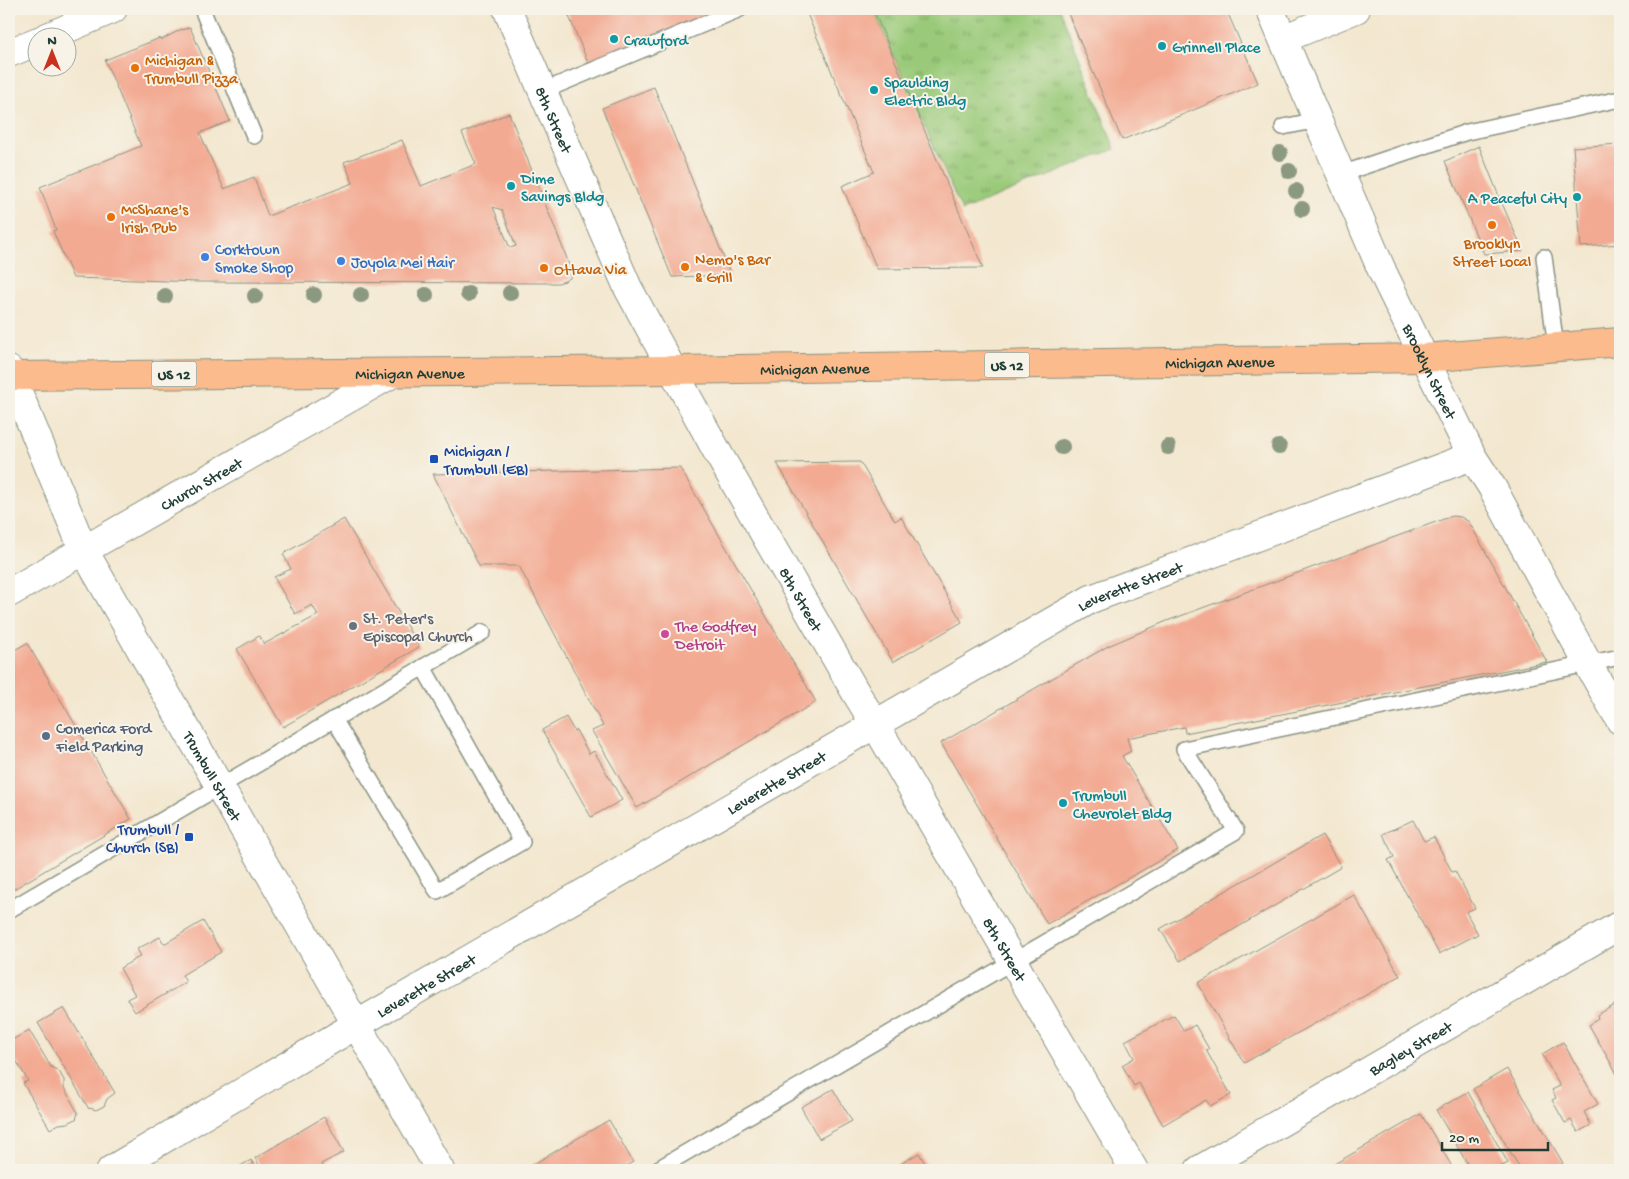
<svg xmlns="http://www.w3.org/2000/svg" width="1629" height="1179" font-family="'Gochi Hand',sans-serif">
  <defs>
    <pattern id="grass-tufts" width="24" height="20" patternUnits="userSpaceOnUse" patternTransform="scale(1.25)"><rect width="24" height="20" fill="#9aca79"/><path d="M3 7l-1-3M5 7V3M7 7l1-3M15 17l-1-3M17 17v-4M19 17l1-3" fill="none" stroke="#7da564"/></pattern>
  </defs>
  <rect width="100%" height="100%" fill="#f7f3e8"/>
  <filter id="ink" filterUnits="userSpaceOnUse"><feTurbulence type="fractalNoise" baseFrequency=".02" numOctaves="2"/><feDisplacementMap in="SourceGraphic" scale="10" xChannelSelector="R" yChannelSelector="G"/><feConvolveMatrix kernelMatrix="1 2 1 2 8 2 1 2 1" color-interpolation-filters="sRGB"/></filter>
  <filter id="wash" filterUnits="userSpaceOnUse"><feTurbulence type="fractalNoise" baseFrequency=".0096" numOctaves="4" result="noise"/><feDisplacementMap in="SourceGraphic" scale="20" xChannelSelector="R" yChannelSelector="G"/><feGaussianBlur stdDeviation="1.12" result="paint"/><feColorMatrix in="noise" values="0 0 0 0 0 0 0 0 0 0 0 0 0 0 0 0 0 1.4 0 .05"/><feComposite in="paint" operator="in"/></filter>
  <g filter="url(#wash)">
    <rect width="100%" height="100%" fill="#f3e7cf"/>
    <path fill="url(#grass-tufts)" stroke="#5c8456" d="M873,9H1060L1115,149L962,211Z"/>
    <g id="blocks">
      <g fill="#f3aa93" fill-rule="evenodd">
        <path d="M566,9H709L711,13L589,65Z"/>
        <path d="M805,9H873L983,268L877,269L842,186L874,172Z"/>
        <path d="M1066,9H1226L1258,83L1122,140Z"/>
        <path d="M190,27L230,121L200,133L224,189L254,177L268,216L353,183L344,162L402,140L421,186L476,164L462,133L509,113L566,256L571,271L570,278L565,281L558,283L199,282L73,278L53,231L56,230L40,187L141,146L105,60L160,38L161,40L182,29V30ZM493,207L502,210L516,246L510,248Z"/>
        <path d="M654,87L731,275L672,277L602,108Z"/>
        <path d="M1620,144V244L1581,247L1573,147Z"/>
        <path d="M1479,146L1500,199L1523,251L1484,254L1445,161Z"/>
        <path d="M860,462L895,521L901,517L962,622L893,662L777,463Z"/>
        <path d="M680,468L816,702L637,808L592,731L603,726L519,566H479L433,474Z"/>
        <path d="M1452,516L1461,517L1469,522L1547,662L1185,733L1184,727L1127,738L1131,751L1122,756L1178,850L1047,924L941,743L1108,646L1167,621Z"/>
        <path d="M344,519L419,647L283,727L237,649L259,636L264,644L318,615L312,605L295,614L274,577L291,569L283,554Z"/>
        <path d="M27,643L131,819L9,892V653Z"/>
        <path d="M566,717L574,731L576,730L589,754L594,751L622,800L591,817L542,730Z"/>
        <path d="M1413,820L1424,841L1434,837L1452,872L1455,871L1475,908L1466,912L1478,934L1439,954L1388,860L1394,857L1383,834Z"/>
        <path d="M1322,835L1341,867L1180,961L1160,929Z"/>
        <path d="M1354,895L1400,976L1244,1063L1198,983Z"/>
        <path d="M203,921L221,952L182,975L186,982L135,1012L127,999L135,995L120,968L141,956L137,949L160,937L164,944Z"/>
        <path d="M1620,1002V1079L1589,1025L1598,1019L1597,1015Z"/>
        <path d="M64,1008L115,1093L107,1099L104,1106L96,1110L90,1108L89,1109L38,1023Z"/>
        <path d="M1174,1015L1184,1031L1195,1025L1209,1049L1206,1050L1231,1095L1210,1106L1206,1100L1163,1125L1139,1083L1134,1086L1122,1065L1134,1058L1125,1041Z"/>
        <path d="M29,1030L51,1067L59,1071L64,1080V1088L78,1113L76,1119L68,1123L59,1124L50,1129L23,1083L28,1081L9,1048V1042Z"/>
        <path d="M1563,1042L1598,1104L1584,1112L1591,1125L1578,1132L1571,1120L1565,1123L1552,1100L1556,1098L1552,1090L1560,1086L1542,1054Z"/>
        <path d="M1507,1069L1563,1163L1552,1170H1521L1473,1089Z"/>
        <path d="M833,1089L852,1121L819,1139L801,1107Z"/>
        <path d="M1468,1092L1508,1163L1502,1166L1504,1170H1471L1436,1110Z"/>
        <path d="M1421,1114L1454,1170H1324Z"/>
        <path d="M324,1117L344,1152L321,1164L325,1170H262L255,1158Z"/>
        <path d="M609,1120L633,1162L619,1170H535L532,1165Z"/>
        <path d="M919,1153L929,1170H890Z"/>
        <path d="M251,1160L257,1170H233Z"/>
      </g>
    </g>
  </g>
  <g filter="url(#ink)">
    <use href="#blocks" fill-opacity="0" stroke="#899282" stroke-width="1"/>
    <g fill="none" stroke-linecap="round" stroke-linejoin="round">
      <g stroke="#899282" stroke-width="18">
        <g id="service">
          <path d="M202,9L254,136"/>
          <path d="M543,91L740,9"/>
          <path d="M1283,127L1318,120"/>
          <path d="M1341,174L1467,132L1620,99"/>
          <path d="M1544,257L1556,347"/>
          <path d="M334,719L437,891L522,842L423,667"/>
          <path d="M9,910L483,632"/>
          <path d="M656,1170L1236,831L1184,749L1620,657"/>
        </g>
      </g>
      <g stroke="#899282" stroke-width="30">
        <g id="minor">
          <path id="s1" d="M507,9L628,288L719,455L856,693L875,724L1134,1170"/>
          <path id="s2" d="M1270,9L1383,273L1472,456L1492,487L1588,664L1620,720"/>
          <path d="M45,38L113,9"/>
          <path d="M1283,39L1356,9"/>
          <path d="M9,53L38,41"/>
          <path id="s3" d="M9,593L393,373"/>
          <path id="s4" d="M111,1170L356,1025L1091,599L1472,456"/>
          <path id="s5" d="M1199,1170L1620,925"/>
        </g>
      </g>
      <g stroke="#899282" stroke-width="30">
        <g id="tertiary">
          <path id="s6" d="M9,370L83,549L440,1170"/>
        </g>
      </g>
      <g stroke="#899282" stroke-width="30">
        <g id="primary">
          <path id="s7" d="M9,376L673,370L1424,358L1620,342"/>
        </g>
      </g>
      <use href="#service" stroke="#fff" stroke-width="15"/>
      <use href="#minor" stroke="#fff" stroke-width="28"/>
      <use href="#tertiary" stroke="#fff" stroke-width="28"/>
      <use href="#primary" stroke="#fbbb8c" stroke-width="28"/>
    </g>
    <g fill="#8c9981">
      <circle cx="1280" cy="153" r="8"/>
      <circle cx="1289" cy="171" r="8"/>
      <circle cx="1296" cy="191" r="8"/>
      <circle cx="1302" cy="209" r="8"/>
      <circle cx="510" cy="293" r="8"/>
      <circle cx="468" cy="294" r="8"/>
      <circle cx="314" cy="295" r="8"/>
      <circle cx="361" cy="295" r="8"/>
      <circle cx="426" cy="295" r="8"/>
      <circle cx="165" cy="296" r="8"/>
      <circle cx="255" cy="296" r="8"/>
      <circle cx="1062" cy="447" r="8"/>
      <circle cx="1168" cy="447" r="8"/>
      <circle cx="1279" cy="447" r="8"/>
    </g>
  </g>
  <g fill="#0f9aa8" stroke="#f7f3e8" stroke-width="2">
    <circle cx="614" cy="39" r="5"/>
    <circle cx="1162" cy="46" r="5"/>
    <circle cx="874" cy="90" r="5"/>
    <circle cx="511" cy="186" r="5"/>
    <circle cx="1577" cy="197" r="5"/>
    <circle cx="1063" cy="803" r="5"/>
  </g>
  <g fill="#e8710a" stroke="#f7f3e8" stroke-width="2">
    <circle cx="135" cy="68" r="5"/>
    <circle cx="111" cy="217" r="5"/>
    <circle cx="1492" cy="225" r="5"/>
    <circle cx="685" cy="267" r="5"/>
    <circle cx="544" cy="268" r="5"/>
  </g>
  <g fill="#3f7fe0" stroke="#f7f3e8" stroke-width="2">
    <circle cx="205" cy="257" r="5"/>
    <circle cx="341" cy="261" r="5"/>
  </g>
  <g fill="#1a4fb4" stroke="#f7f3e8" stroke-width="2">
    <rect x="429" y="454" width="10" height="10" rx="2.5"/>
    <rect x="184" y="832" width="10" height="10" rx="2.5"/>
  </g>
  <circle fill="#6b7280" stroke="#f7f3e8" stroke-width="2" cx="353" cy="626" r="5"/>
  <circle fill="#d1479c" stroke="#f7f3e8" stroke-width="2" cx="665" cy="634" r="5"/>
  <circle fill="#5c6f8a" stroke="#f7f3e8" stroke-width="2" cx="46" cy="736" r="5"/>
  <g text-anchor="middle" stroke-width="4" stroke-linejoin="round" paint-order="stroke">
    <g fill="#f7f3e8" stroke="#60746a" stroke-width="1">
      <rect x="984.5" y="352.5" width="45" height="25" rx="4"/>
      <rect x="151.5" y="361.5" width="45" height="25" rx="4"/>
    </g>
    <g font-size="15" font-weight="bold" fill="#1f3d34">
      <text x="1007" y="370">US 12</text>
      <text x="174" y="379">US 12</text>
    </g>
    <g font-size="16" fill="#0d838f" stroke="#f7f3e8" text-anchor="start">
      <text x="624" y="45">Crawford</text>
      <text x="1172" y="52">Grinnell Place</text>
      <text x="884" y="87">Spaulding<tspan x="884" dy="18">Electric Bldg</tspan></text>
      <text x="521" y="183">Dime<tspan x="521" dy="18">Savings Bldg</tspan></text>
      <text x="1567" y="203" text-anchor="end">A Peaceful City</text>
      <text x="1073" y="800">Trumbull<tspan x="1073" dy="18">Chevrolet Bldg</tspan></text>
    </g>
    <g font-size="16" fill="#c56008" stroke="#f7f3e8" text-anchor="start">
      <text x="145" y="65">Michigan &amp;<tspan x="145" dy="18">Trumbull Pizza</tspan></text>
      <text x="121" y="214">McShane's<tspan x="121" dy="18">Irish Pub</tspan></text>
      <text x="1492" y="248" text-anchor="middle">Brooklyn<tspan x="1492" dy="18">Street Local</tspan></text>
      <text x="695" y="264">Nemo's Bar<tspan x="695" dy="18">&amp; Grill</tspan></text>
      <text x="554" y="274">Ottava Via</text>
    </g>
    <g font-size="16" fill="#1f3d34" stroke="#f7f3e8">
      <text dy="6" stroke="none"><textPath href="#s1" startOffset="120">8th Street</textPath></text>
      <text dy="6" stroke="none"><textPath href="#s7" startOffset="1211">Michigan Avenue</textPath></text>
      <text dy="6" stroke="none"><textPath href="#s7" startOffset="806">Michigan Avenue</textPath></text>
      <text dy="6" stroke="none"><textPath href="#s7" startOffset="401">Michigan Avenue</textPath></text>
      <text dy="6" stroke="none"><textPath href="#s2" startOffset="396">Brooklyn Street</textPath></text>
      <text dy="6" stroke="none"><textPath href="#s3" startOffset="221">Church Street</textPath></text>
      <text dy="6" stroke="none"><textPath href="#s4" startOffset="1175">Leverette Street</textPath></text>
      <text dy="6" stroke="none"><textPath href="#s1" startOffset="660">8th Street</textPath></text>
      <text dy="6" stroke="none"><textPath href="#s6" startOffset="455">Trumbull Street</textPath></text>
      <text dy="6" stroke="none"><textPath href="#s4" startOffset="770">Leverette Street</textPath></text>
      <text dy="6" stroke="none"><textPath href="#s1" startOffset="1065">8th Street</textPath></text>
      <text dy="6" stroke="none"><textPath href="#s4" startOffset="365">Leverette Street</textPath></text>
      <text dy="6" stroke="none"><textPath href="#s5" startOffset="244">Bagley Street</textPath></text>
    </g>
    <g font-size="16" fill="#366cbe" stroke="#f7f3e8" text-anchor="start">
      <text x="215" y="254">Corktown<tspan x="215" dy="18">Smoke Shop</tspan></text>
      <text x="351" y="267">Joyola Mei Hair</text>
    </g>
    <g font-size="16" fill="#164399" stroke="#f7f3e8" text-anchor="start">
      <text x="444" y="456">Michigan /<tspan x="444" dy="18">Trumbull (EB)</tspan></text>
      <text x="179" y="834" text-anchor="end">Trumbull /<tspan x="179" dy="18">Church (SB)</tspan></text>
    </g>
    <g font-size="16" fill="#5b616d" stroke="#f7f3e8" text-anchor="start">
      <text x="363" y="623">St. Peter's<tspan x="363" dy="18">Episcopal Church</tspan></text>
    </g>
    <g font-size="16" fill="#b23c85" stroke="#f7f3e8" text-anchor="start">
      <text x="675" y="631">The Godfrey<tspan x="675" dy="18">Detroit</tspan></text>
    </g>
    <g font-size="16" fill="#4e5e75" stroke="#f7f3e8" text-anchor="start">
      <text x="56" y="733">Comerica Ford<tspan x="56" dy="18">Field Parking</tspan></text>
    </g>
  </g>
  <rect width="1629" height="1179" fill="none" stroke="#f7f3e8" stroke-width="30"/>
  <g transform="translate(52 52)"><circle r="24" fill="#f7f3e8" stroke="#a1aaa0"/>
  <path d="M0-4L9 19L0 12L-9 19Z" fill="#c8321e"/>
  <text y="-8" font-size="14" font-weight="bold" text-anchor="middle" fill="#1f3d34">N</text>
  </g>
  <path d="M1442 1142v8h106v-8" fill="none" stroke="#1f3d34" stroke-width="2.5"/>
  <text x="1449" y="1142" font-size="15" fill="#1f3d34" stroke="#f7f3e8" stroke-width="4" paint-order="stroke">20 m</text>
</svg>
